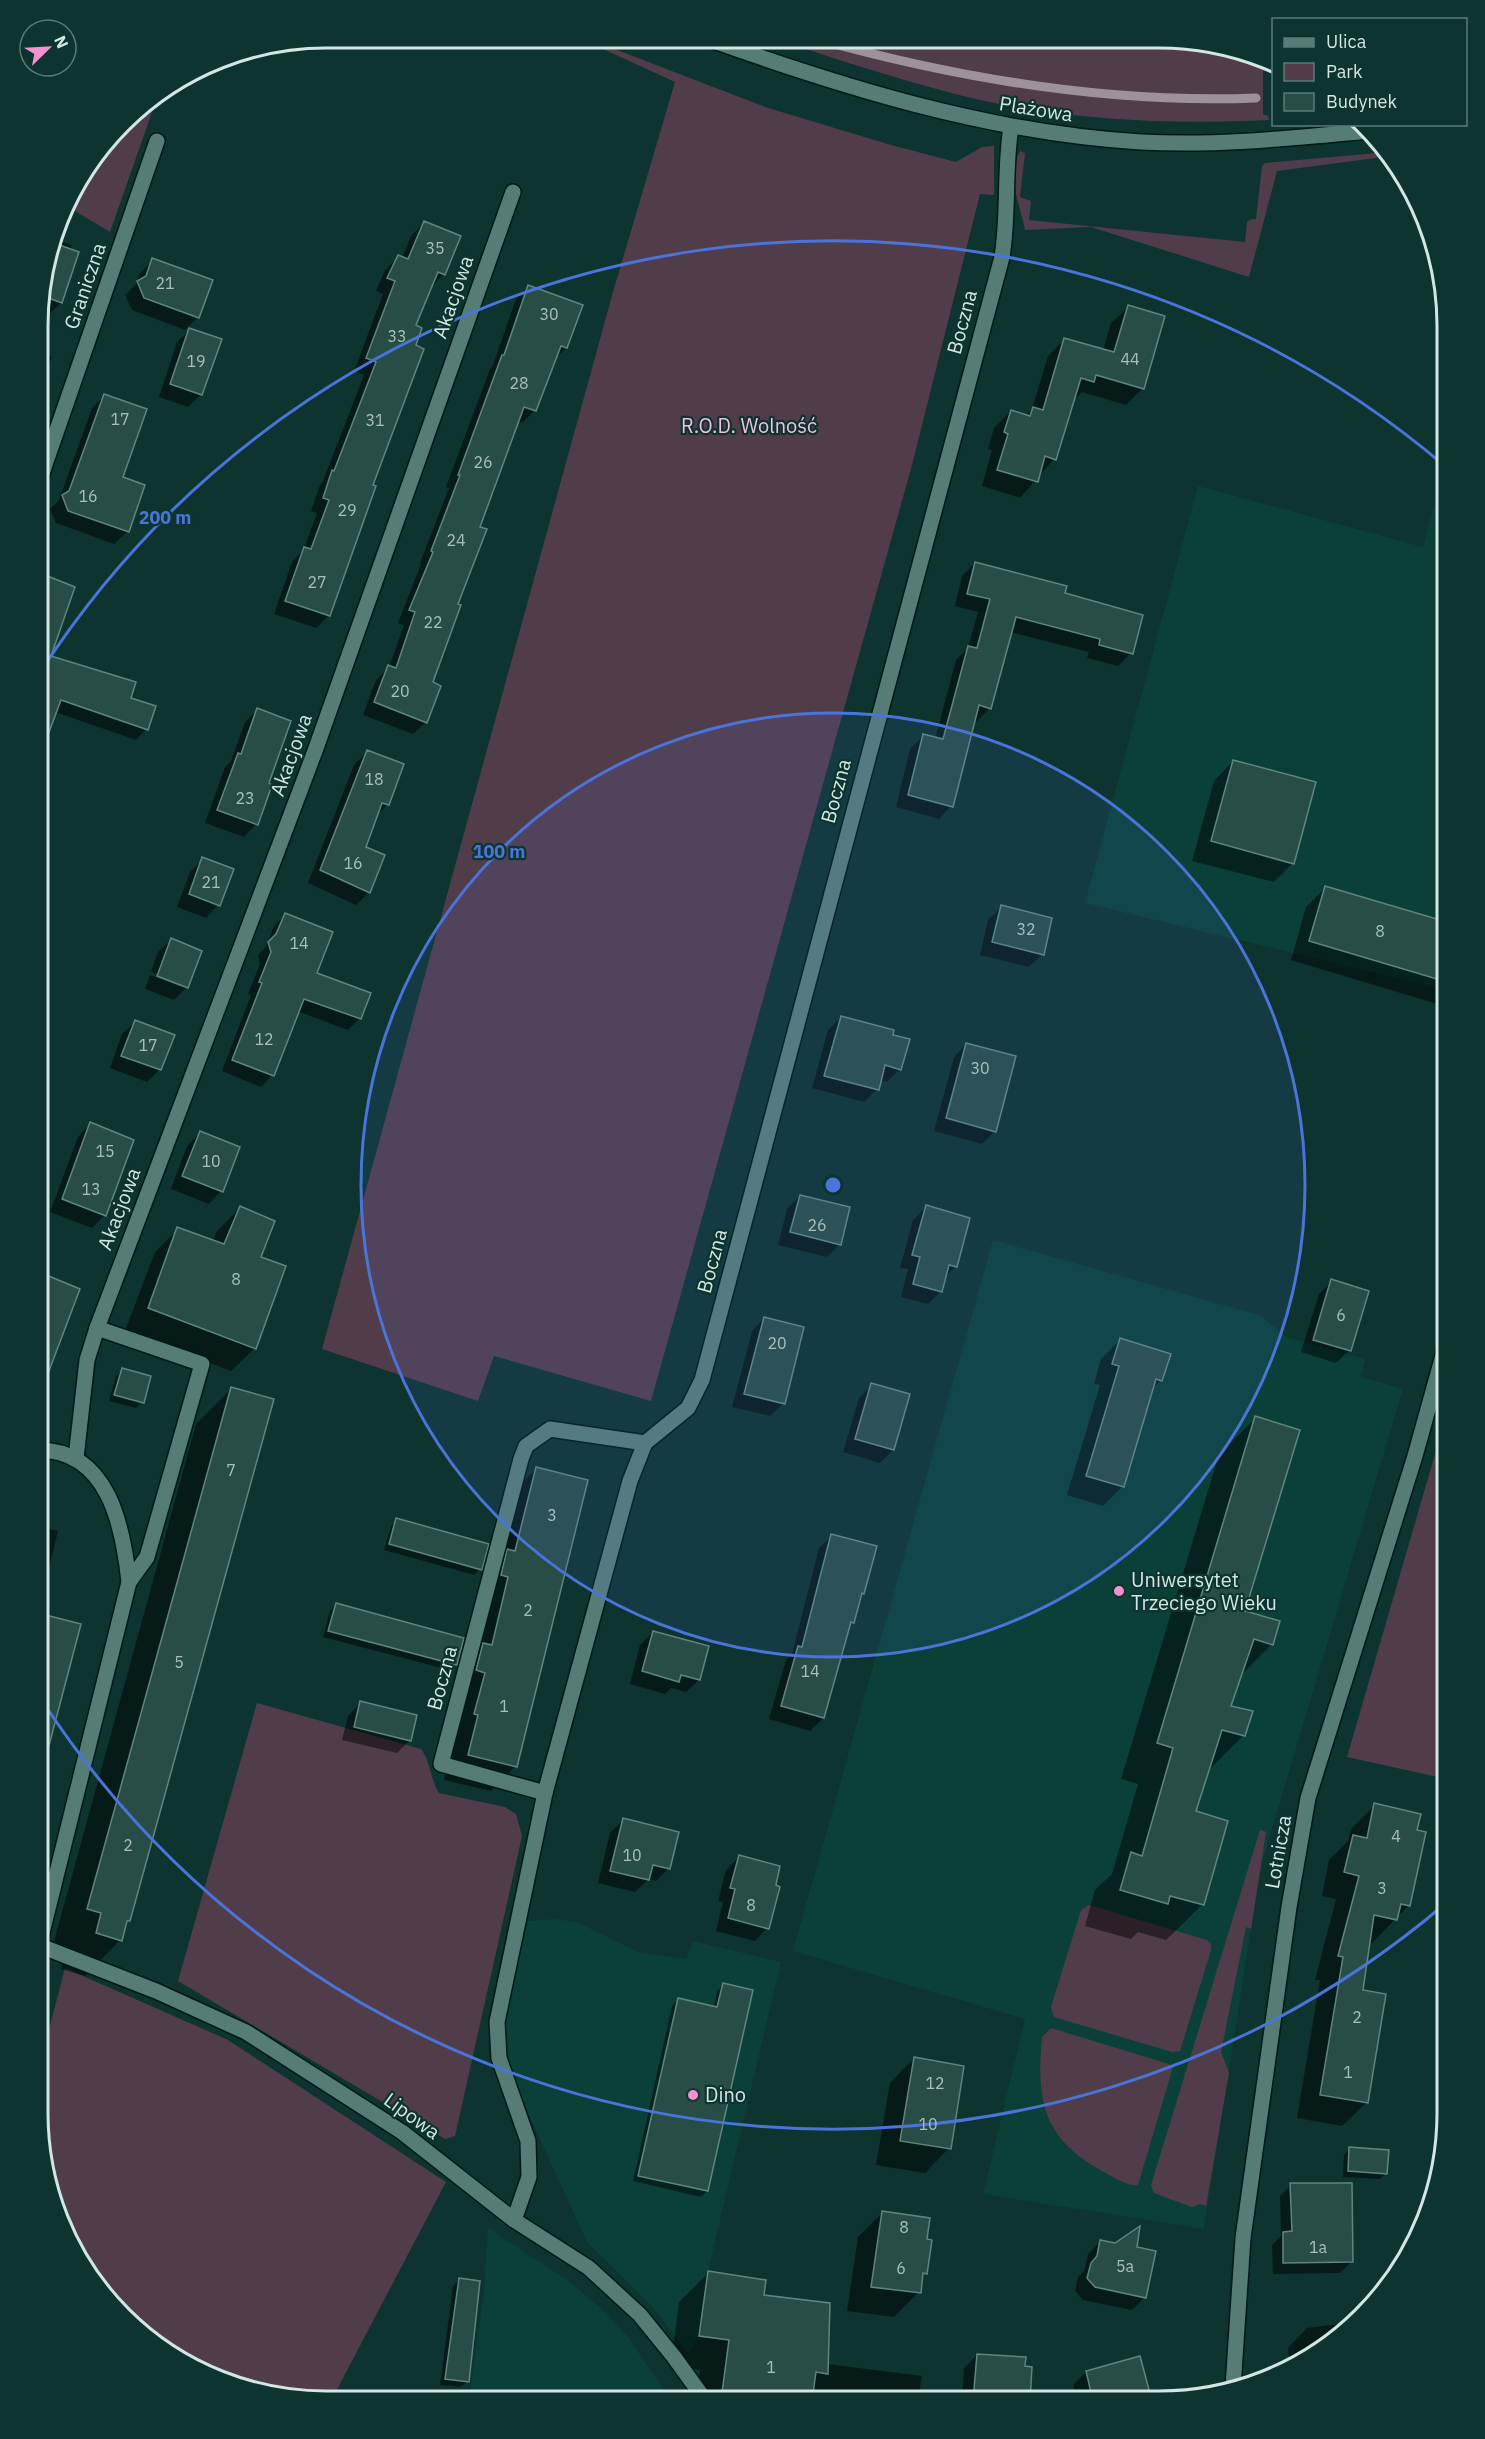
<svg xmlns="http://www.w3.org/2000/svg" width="1485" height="2439" font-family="'IBM Plex Sans',sans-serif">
  <rect width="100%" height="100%" fill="#0d342e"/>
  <g fill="#0b4039">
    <path d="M1447,455V990L1085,903L1198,486L1423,547Z"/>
    <path d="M993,1240L1259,1315L1287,1337L1365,1359L1361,1377L1403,1389L1261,1866L1204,2229L983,2194L1025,2019L793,1951Z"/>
    <path d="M555,1919L577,1922L638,1952L686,1959L693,1941L781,1962L708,2271L699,2336L688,2353L652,2306L587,2242L507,2067L506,2013L528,1921Z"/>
    <path d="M488,2228L570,2282L602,2309L628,2337L671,2400H469L484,2291Z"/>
  </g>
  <g fill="#513d49">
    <path d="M579,38H586L765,107L891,145L956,162L982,147L994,146V195L980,194L912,465L651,1401L494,1356L478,1401L322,1349L613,292L675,82Z"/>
    <path d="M776,39L1197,40L1263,58V114L1268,116L1269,120C1164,125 1057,120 955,94C894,78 835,59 776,39Z"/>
    <path d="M158,95L110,232L65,205L67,198L135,109Z"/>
    <path d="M1020,151L1025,153L1020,197L1031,201L1029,220L1245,242L1247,222L1251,219H1256L1262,166L1265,163L1389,152L1391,156L1277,171L1249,277L1091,227L1025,230C1020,204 1006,177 1020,151Z"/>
    <path d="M1447,1413V1779L1347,1757Z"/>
    <path d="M257,1703L421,1749C431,1762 430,1779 439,1793L505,1807L516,1814L522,1836L455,2136L445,2139L178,1981Z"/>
    <path d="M1260,1830L1266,1832L1251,1929L1246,1927L1221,2052L1229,2073L1206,2206L1200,2204L1192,2207L1154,2193L1151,2185Z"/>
    <path d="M1089,1905L1207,1940L1211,1944V1950L1180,2051L1172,2052L1054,2017L1051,2007L1081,1910Z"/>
    <path d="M65,1968L228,2040L446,2182L332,2399H289L215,2379L150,2342L97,2288L59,2223L38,2113V2071Z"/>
    <path d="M1051,2028L1169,2064L1173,2067L1138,2185C1128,2187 1114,2177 1104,2172C1043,2139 1036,2102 1042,2037Z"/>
  </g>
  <g fill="#0007">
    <path d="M424,223L444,274L431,287L414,326L371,486L329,615L316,628L274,614L292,562L304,549L317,513L311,511L320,485L323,481L364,375L354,371L383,294L376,291L385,270L398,257L402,258L411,236Z"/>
    <path d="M55,239L72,245L70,250L77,253L61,303L48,315L40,312V289Z"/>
    <path d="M153,260L198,317L185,330L132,310L125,295L136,284L140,273Z"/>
    <path d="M528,287L566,348L555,359L534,411L522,423L517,421L478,528L431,683L426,722L413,734L363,715L376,680L389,667L404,625L398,623L421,564L420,563L449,488L446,487L490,369L493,365L516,299Z"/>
    <path d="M1128,307L1143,388L1126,405L1082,392L1076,398L1073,397L1054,459L1020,498L982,486L992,450L988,449L994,428L1011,411L1026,416L1032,409L1048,356L1065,339L1103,351L1111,323Z"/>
    <path d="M190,330L201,394L188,407L159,397L177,342Z"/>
    <path d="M40,352L52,357L40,386Z"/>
    <path d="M105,395L121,478L144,486L127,532L114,544L56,523L50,509L59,500L92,408Z"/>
    <path d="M975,563L1063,594L1131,653L1118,666L1087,658L1089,652L1010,632L990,708L977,721L974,720L951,806L939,819L896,807L910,749L923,736L935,739L956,660L968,648L978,612L955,606L962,576Z"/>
    <path d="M40,575L73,587L40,654L129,698L146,729L136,740L55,712L39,751Z"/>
    <path d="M258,709L267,784L256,824L244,837L205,823L225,767L231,761L245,722Z"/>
    <path d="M367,752L388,804L375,817L364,848L369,892L356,905L308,883L354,765Z"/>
    <path d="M1233,761L1293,863L1274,882L1192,861L1214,781Z"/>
    <path d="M203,859L232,870L218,905L206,918L177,907L190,872Z"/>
    <path d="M1326,887L1447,924V1007L1291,960L1306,907Z"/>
    <path d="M1001,907L1042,954L1029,967L980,955L988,920Z"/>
    <path d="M285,915L315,974L360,1018L348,1030L297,1011L272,1075L261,1087L222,1071L251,995L248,994L260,964L258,955L265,948L274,926Z"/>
    <path d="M171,940L187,987L174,1000L145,989L150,975L182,987V984L151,972L158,952Z"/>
    <path d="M841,1017L892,1036L900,1069L887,1082L880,1080L877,1089L864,1102L812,1088L828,1030Z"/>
    <path d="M135,1022L160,1069L147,1082L110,1068L122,1034Z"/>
    <path d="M966,1044L995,1131L982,1144L934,1131L954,1057Z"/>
    <path d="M90,1124L105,1215L92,1228L50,1212L78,1137Z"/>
    <path d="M200,1133L221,1191L209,1204L171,1189L187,1146Z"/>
    <path d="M800,1196L839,1245L827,1257L778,1245L787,1209Z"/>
    <path d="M926,1207L956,1266L944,1278L941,1291L928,1304L901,1297L908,1269L900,1268L913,1220Z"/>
    <path d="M240,1208L259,1258L255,1348L231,1371L125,1331L155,1252L178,1229L213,1241L217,1231Z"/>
    <path d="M1332,1281L1368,1292L1349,1351L1336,1363L1301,1352L1319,1294Z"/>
    <path d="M764,1318L802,1328L783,1404L770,1416L732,1407L752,1331Z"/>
    <path d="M1120,1340L1161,1380L1152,1389L1122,1487L1103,1506L1067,1495L1100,1385L1094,1384L1101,1359Z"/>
    <path d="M122,1370L142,1402L136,1408L109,1401L116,1376Z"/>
    <path d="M872,1385L908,1396L893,1450L880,1463L843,1452L859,1398Z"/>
    <path d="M231,1389L129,1921L124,1925L120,1940L85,1976L61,1969L66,1949L53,1945L196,1424Z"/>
    <path d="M1256,1418L1243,1612L1272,1644L1240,1676L1229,1707L1244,1735L1207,1772L1195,1812L1203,1904L1166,1940L1138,1932L1131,1939L1085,1926L1095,1890L1112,1874L1138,1784L1121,1779L1219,1454Z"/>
    <path d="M536,1469L516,1766L491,1791L444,1780L511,1494Z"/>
    <path d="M397,1520L480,1569L474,1575L384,1550L391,1526Z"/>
    <path d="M38,1526L58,1531L47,1575L38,1584Z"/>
    <path d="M832,1536L862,1593L860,1596L852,1622L849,1626L823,1718L810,1731L769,1719L786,1660L792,1654L819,1548Z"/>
    <path d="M336,1605L456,1664L449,1670L323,1637L330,1611Z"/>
    <path d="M38,1614L80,1625L38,1785Z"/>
    <path d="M653,1632L699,1680L686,1692L671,1688L665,1694L630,1684L640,1645Z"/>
    <path d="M360,1703L410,1740L397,1753L342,1740L348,1716Z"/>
    <path d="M1375,1805L1409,1905L1372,1943L1368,1942L1361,1991L1366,2103L1342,2126L1297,2118L1320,1980H1315L1336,1899L1322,1896L1329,1860L1348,1841L1351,1829Z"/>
    <path d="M623,1820L669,1868L656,1881L649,1879L635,1892L598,1883L610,1833Z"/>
    <path d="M739,1857L774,1886L767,1928L755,1941L716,1931L723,1902L718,1901L726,1870Z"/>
    <path d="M723,1985L707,2191L701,2197L633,2181L672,2006L678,2000L714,2008L717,1991Z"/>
    <path d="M914,2058L949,2148L925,2173L876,2165L890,2083Z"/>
    <path d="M1350,2149L1386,2173L1380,2179L1343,2177L1344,2155Z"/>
    <path d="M1291,2185L1352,2261L1340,2273L1273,2274L1272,2245L1281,2236L1280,2196Z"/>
    <path d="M882,2213L925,2241V2273L921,2277L919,2292L894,2317L847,2311L858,2237Z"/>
    <path d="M1101,2241L1135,2248L1145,2297L1132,2310L1083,2300L1075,2291L1078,2277L1084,2271L1088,2254Z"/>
    <path d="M709,2272L762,2297L827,2364L922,2376L918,2401L696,2400L700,2370L671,2365L679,2302Z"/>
    <path d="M459,2280L467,2381L461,2387L440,2385L453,2286Z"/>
    <path d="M1355,2322L1335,2342L1290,2368L1288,2348L1307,2328Z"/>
    <path d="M977,2355L1030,2368L1028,2401H962L964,2368Z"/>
    <path d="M1139,2358L1150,2401H1078L1073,2385L1086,2372Z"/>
  </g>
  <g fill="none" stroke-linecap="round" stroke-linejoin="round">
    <path stroke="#9e919b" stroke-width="9" d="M816,39C960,79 1107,104 1256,98"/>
  </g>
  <g fill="#284d46" stroke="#5f867e" stroke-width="1.5">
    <path d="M424,221L461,236L445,275L438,272L416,325L422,328L416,345L424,349L373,485L376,486L330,616L285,601L304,547L311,549L329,500L323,498L332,470L334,471L376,362L366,358L395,281L387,278L398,255L408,259Z"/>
    <path d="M54,243L79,252L62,303L40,295V289Z"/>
    <path d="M152,258L213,280L199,318L144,298L137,281L146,276Z"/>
    <path d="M528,285L583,305L567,348L561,346L536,411L524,407L480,527L487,529L458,604L461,605L433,682L441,686L427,723L374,702L388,665L396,668L415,612L409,610L433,552L431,551L460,475H458L502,355H504Z"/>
    <path d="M1128,305L1165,316L1144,389L1096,375L1094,382L1081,378L1056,460L1045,456L1038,482L997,470L1008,434L1004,432L1011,410L1030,416L1033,407L1043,410L1064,338L1114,352Z"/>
    <path d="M189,328L222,339L202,395L170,384Z"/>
    <path d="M104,394L147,409L123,477L145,485L129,532L68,511L62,495L69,491Z"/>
    <path d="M975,562L1067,586L1065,593L1143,615L1133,654L1099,645L1100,639L1016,617L991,709L979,705L953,807L908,795L923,734L943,739L968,646L977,648L990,599L967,594Z"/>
    <path d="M40,573L75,587L51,656L136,682L131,698L156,706L148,730L61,700L42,751L39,750Z"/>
    <path d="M257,708L291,721L269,783L272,785L258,825L217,810L238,753L241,754Z"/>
    <path d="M367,750L404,764L389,805L382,803L366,847L385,855L370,893L320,870Z"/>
    <path d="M1233,760L1316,782L1294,864L1211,841Z"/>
    <path d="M202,857L234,869L220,906L189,894Z"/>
    <path d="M1325,886L1447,922V982L1309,941Z"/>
    <path d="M1001,905L1052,918L1044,955L992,942Z"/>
    <path d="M285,913L333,932L317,973L371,993L361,1019L304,999L274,1076L232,1060L262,983L259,982L271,952L268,942L276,934Z"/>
    <path d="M171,938L202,951L188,988L157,976Z"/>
    <path d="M841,1016L894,1030L893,1035L910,1039L901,1070L885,1065L879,1090L824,1076Z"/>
    <path d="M135,1020L175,1035L161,1070L121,1056Z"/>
    <path d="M966,1043L1016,1056L996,1132L946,1118Z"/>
    <path d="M90,1122L134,1140L106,1216L62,1199Z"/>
    <path d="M200,1131L240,1147L223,1192L182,1176Z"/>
    <path d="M800,1195L850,1207L841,1245L790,1232Z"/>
    <path d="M926,1205L970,1218L957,1267L949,1265L942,1292L913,1284L920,1257L912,1255Z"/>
    <path d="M240,1206L275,1221L261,1257L286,1266L256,1349L148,1308L177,1227L224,1244Z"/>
    <path d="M39,1272L80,1289L41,1392L38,1391Z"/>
    <path d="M1331,1279L1369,1291L1351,1351L1313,1340Z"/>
    <path d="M764,1317L804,1327L785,1404L744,1394Z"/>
    <path d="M1120,1338L1171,1354L1162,1381L1156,1379L1124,1487L1086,1476L1119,1366L1112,1364Z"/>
    <path d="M122,1368L151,1376L144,1403L114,1395Z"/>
    <path d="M871,1383L910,1394L894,1450L855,1439Z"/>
    <path d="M231,1387L274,1399L130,1921H127L122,1941L96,1933L101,1913L87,1909Z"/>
    <path d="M1255,1416L1300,1430L1245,1611L1280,1621L1273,1645L1254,1639L1231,1706L1253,1711L1245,1736L1222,1730L1196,1811L1228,1821L1204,1905L1170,1896L1168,1904L1120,1890L1131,1852L1142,1856L1173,1748L1157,1743Z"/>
    <path d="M536,1467L588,1480L517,1767L468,1755L478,1715L474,1714L485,1673L476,1670L483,1643L492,1645L508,1577L501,1575L507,1549L515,1551Z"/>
    <path d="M396,1518L489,1544L482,1570L389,1544Z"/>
    <path d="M831,1534L877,1546L864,1594L862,1593L854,1623L851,1622L824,1718L781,1706L798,1646L802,1647Z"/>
    <path d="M336,1603L464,1638L457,1665L328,1631Z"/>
    <path d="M38,1613L81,1624L46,1757L38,1756Z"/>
    <path d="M653,1631L709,1646L700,1680L681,1675L679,1682L642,1671Z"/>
    <path d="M360,1701L417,1715L411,1741L354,1727Z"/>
    <path d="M1374,1803L1421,1814L1417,1830L1426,1832L1410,1906L1401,1904L1397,1920L1374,1915L1363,1990L1386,1994L1368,2103L1320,2095L1343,1957L1338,1956L1359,1876L1344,1872L1353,1835L1367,1838Z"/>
    <path d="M623,1818L679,1832L670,1869L653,1865L649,1880L610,1871Z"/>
    <path d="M739,1855L780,1866L776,1885L780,1887L769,1929L728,1918L735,1889L730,1888Z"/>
    <path d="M723,1983L753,1990L708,2191L638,2176L678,1998L717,2007Z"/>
    <path d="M914,2057L964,2066L951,2149L900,2141Z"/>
    <path d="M1349,2147L1389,2150L1387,2174L1348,2171Z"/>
    <path d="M1290,2183H1352L1353,2262L1283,2263V2232L1292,2231Z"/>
    <path d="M882,2211L930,2218L927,2239L932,2240L927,2274L923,2273L921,2293L871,2287Z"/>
    <path d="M1140,2226L1137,2247L1156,2251L1146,2298L1095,2287L1087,2278L1091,2263L1097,2256L1100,2240L1115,2243Z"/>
    <path d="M708,2271L766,2280L764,2295L830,2303L828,2374L816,2372L812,2401L763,2400L722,2393L729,2340L699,2336Z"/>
    <path d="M459,2278L480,2281L469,2382L445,2379Z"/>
    <path d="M977,2354L1026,2357L1025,2366L1032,2367L1030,2401H973Z"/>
    <path d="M1140,2356L1152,2401H1093L1086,2371Z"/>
  </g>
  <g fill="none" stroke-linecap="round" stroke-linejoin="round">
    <g stroke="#001a16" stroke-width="18">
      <g id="street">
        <path d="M708,39C849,89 991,133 1141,142C1218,146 1293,138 1369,131"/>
        <path d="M40,479L157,141"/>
        <path d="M97,1328L202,1364L147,1557L129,1582"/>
        <path d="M38,1450C109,1450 123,1527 129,1582L39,1945"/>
        <path d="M76,1458L87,1360L97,1328L315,751L513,192"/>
        <path d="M545,1793L441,1764L521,1459L526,1446L550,1429L645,1443"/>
        <path d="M38,1945L156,1991L246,2032L402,2132L514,2220L589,2268L640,2315L674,2357L705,2400"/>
        <path d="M514,2220L529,2177L528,2141L499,2058L497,2022L545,1793L630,1481L645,1443L688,1408L702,1380L1002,257C1009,214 1004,170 1011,127"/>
        <path d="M1233,2387L1243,2238L1289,1907L1308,1798L1415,1456L1447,1341"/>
      </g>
    </g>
    <use href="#street" stroke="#567d75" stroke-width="15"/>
  </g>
  <circle cx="833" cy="1185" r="472" fill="#4a74da" fill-opacity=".12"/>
  <g fill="none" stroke="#4a74da" stroke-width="3">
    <circle cx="833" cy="1185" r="472"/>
    <path d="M1446 1903A944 944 0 0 1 41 1699M41 671A944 944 0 0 1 1446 467"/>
  </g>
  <g fill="#f590d1" stroke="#0d342e" stroke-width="2">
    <circle cx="1119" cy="1591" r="6"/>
    <circle cx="693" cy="2095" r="6"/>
  </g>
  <g text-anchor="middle" stroke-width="4.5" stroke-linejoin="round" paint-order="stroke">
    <g font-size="16" fill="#a8c0bb">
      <text x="435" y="254">35</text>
      <text x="165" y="289">21</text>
      <text x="549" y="320">30</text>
      <text x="397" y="342">33</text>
      <text x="1130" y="365">44</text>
      <text x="196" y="367">19</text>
      <text x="519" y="389">28</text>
      <text x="120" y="425">17</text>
      <text x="375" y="426">31</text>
      <text x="483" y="468">26</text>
      <text x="88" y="502">16</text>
      <text x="347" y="516">29</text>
      <text x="456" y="546">24</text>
      <text x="317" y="588">27</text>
      <text x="433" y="628">22</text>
      <text x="400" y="697">20</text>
      <text x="374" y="785">18</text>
      <text x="245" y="804">23</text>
      <text x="353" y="869">16</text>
      <text x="211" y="888">21</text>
      <text x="1026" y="935">32</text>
      <text x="1380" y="937">8</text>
      <text x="299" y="949">14</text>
      <text x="264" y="1045">12</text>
      <text x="148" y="1051">17</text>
      <text x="980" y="1074">30</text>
      <text x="105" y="1157">15</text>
      <text x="211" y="1167">10</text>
      <text x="91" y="1195">13</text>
      <text x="817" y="1231">26</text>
      <text x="236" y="1285">8</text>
      <text x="1341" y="1321">6</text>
      <text x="777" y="1349">20</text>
      <text x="231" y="1476">7</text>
      <text x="552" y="1521">3</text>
      <text x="528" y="1616">2</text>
      <text x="179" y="1668">5</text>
      <text x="810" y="1677">14</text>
      <text x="504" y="1712">1</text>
      <text x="1396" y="1842">4</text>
      <text x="128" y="1851">2</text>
      <text x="632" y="1861">10</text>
      <text x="1382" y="1894">3</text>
      <text x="751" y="1911">8</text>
      <text x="1357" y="2023">2</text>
      <text x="1348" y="2078">1</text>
      <text x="935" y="2089">12</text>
      <text x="928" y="2130">10</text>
      <text x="904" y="2233">8</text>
      <text x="1318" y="2253">1a</text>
      <text x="1125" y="2272">5a</text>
      <text x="901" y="2274">6</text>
      <text x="771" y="2373">1</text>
    </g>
    <g font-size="20" fill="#d2e6e2" stroke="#0d342e">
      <text transform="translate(1036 109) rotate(9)" y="7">Plażowa</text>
      <text transform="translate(85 286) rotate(-71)" y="7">Graniczna</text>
      <text transform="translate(453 297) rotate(-71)" y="7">Akacjowa</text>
      <text transform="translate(962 322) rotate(-75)" y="7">Boczna</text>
      <text transform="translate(291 755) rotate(-70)" y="7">Akacjowa</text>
      <text transform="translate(836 791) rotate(-75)" y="7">Boczna</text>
      <text transform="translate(119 1209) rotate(-69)" y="7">Akacjowa</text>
      <text transform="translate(712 1261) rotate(-75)" y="7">Boczna</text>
      <text transform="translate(442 1678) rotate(-75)" y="7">Boczna</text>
      <text transform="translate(1278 1852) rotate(-80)" y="7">Lotnicza</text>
      <text transform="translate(412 2116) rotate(36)" y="7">Lipowa</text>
    </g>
    <g font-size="20" fill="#f3bfde" stroke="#0d342e">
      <text x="749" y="433">R.O.D. Wolność</text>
    </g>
    <g font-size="20" fill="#d2e6e2" stroke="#0d342e" text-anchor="start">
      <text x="1131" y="1587">Uniwersytet<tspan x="1131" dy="23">Trzeciego Wieku</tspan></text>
      <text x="705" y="2102">Dino</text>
    </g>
  </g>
  <path d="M0 0H1485V2439H0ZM326 48H1159A278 278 0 0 1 1437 326V2113A278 278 0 0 1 1159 2391H326A278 278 0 0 1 48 2113V326A278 278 0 0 1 326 48Z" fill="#0d342e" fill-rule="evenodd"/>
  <path fill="none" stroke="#d2e6e2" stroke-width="3" d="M326 48H1159A278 278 0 0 1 1437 326V2113A278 278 0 0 1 1159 2391H326A278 278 0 0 1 48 2113V326A278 278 0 0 1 326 48Z"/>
  <circle cx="833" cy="1185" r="9" fill="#4a74da" stroke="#0d342e" stroke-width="3"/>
  <g font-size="18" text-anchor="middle" font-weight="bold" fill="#4a74da" stroke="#0d342e" stroke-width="4.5" stroke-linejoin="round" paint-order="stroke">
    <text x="165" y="524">200 m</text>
    <text x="499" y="858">100 m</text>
  </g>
  <rect x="1272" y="18" width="195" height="108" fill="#0d342e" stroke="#5c7b76" stroke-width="1.5"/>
  <rect x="1284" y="38" width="30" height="9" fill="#567d75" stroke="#5c7b76" stroke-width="1.5"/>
  <text x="1326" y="48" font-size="18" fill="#d2e6e2">Ulica</text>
  <rect x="1284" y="63" width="30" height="18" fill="#513d49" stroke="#5c7b76" stroke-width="1.5"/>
  <text x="1326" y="78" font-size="18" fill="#d2e6e2">Park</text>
  <rect x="1284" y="93" width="30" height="18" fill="#284d46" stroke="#5c7b76" stroke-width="1.5"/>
  <text x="1326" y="108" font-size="18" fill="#d2e6e2">Budynek</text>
  <g transform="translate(48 48) rotate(66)"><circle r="28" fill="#0d342e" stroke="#5c7b76" stroke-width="1.5"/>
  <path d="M0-4.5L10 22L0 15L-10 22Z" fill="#f590d1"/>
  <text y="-9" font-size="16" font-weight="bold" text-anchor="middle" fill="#d2e6e2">N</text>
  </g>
</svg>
